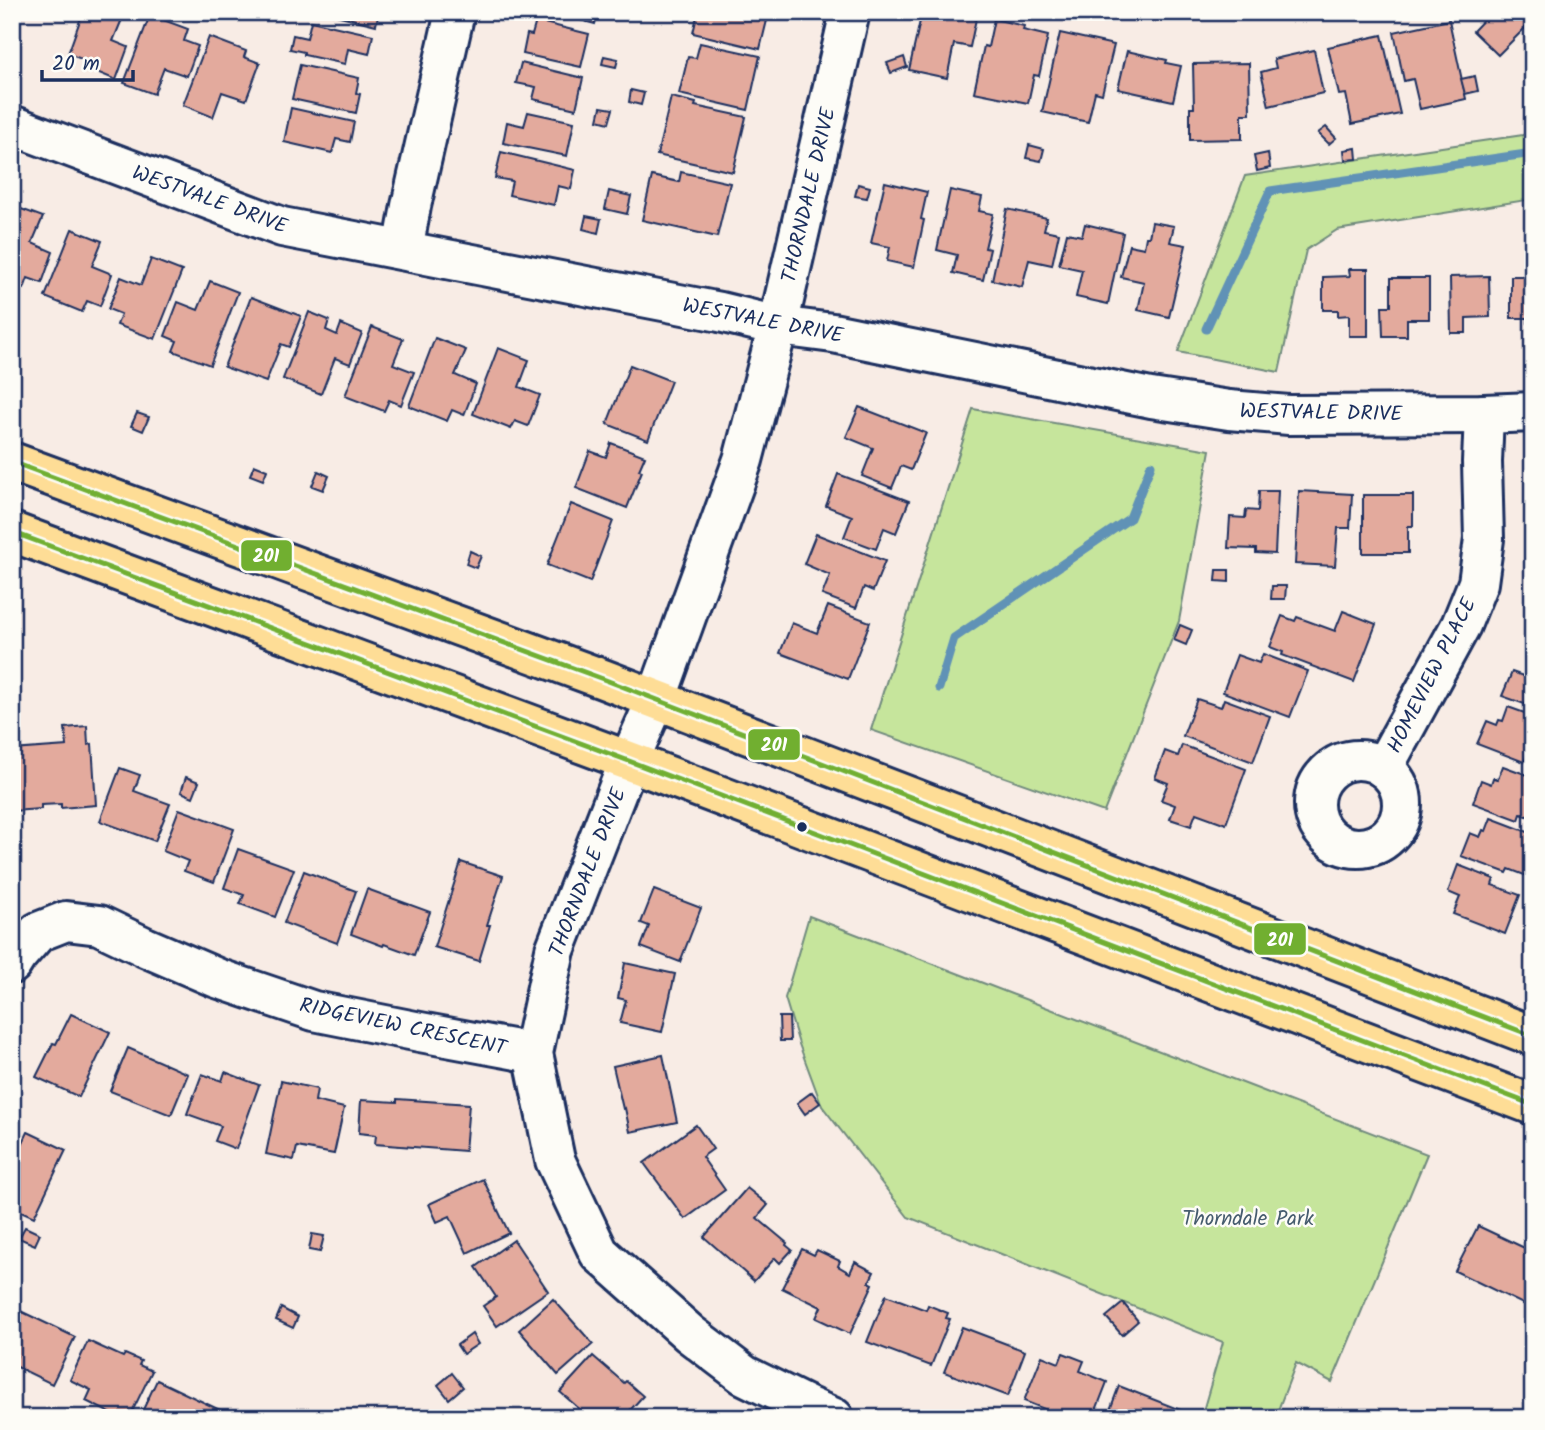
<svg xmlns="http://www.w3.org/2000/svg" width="1545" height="1430" font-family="Kalam,sans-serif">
  <rect width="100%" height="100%" fill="#f8ece5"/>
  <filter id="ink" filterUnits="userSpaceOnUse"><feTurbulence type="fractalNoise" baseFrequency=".0143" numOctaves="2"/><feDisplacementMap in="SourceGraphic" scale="14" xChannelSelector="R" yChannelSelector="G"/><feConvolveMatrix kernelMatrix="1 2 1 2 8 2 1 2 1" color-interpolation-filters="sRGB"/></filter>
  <g filter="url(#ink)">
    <g fill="#c6e59c" stroke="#708a7d" stroke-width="2">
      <path d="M1533,130V199L1337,230L1306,250L1279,372L1178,352L1245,176L1523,135Z"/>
      <path d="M973,409L1210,450L1179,621L1104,812L871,730Z"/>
      <path d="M809,916L1427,1154L1332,1382L1296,1363L1275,1418H1201L1223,1342L908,1217L822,1106L799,1044L785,998Z"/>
    </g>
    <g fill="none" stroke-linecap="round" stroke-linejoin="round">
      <g stroke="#6192b6" stroke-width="9">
        <path d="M1206,329L1270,191L1533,153"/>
        <path d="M939,688L954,638L1130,518L1151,465"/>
      </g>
    </g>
    <g fill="#e3aa9d" stroke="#1b2f5e" stroke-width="2">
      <path d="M83,12H125L113,41L128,47L116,80L87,68L90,62L68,54Z"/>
      <path d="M324,12H379L376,25Z"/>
      <path d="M550,12H598L595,24Z"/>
      <path d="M698,12H769L760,49L693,33Z"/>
      <path d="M922,12H968L977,14L970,47L954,44L947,78L909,70Z"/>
      <path d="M1491,12H1533V20L1498,55L1473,31Z"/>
      <path d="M150,15L188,29L184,41L198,46L187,76L164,68L154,94L124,83Z"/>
      <path d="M994,19L1024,26L1023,30L1048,36L1039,76L1034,75L1028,103L974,92L984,46L988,47Z"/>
      <path d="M1449,20L1466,99L1420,109L1413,79L1404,81L1394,32Z"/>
      <path d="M311,21L373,35L369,54L348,49L345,64L304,55V52L290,49L293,35L307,38Z"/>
      <path d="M536,21L589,34L581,67L523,54L527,34L532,35Z"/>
      <path d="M1060,33L1114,45L1102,94L1095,92L1088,122L1042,112Z"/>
      <path d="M1382,35L1400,114L1352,124L1346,94L1339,95L1328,47Z"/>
      <path d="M209,37L246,51L244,57L260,63L246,100L222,92L213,117L183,105Z"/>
      <path d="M700,43L760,56L748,110L679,94L688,57L696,58Z"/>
      <path d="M1314,50L1323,93L1269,106L1261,72L1276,68L1274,59Z"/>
      <path d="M1127,51L1167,60L1166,63L1181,66L1173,101L1118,89Z"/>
      <path d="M604,56L618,59L616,67L602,64Z"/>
      <path d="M904,57L907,67L891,73L887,63Z"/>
      <path d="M521,63L583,78L576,109L533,99L536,87L516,83Z"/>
      <path d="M1249,63L1250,114H1242V139L1190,140V108H1194L1193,64Z"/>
      <path d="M300,65L359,78L356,93L360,94L356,113L292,99Z"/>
      <path d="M1475,76L1478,91L1465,94L1461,79Z"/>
      <path d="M631,90L644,93L641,105L629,102Z"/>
      <path d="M671,97L696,103L695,106L746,117L733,172L657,155Z"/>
      <path d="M601,107L613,109L609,123L598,120Z"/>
      <path d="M291,108L354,122L350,142L336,139L332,153L284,142Z"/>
      <path d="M528,112L574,122L567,156L503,143L507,122L524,126Z"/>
      <path d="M1326,127L1336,138L1329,144L1318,133Z"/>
      <path d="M1029,145L1044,149L1041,161L1026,158Z"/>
      <path d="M1356,148L1357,159L1345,160L1344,150Z"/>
      <path d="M501,152L575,170L571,189L558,186L554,205L509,195L512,181L495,178Z"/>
      <path d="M1268,153L1270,168L1257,171L1254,156Z"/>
      <path d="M681,172L730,183L717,237L642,220L652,176L679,182Z"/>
      <path d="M885,182L927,192L921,219L924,220L914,267L887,261L890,247L871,243Z"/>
      <path d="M858,184L870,187L867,198L855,196Z"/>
      <path d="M950,190L982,197L979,211L993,214L985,248L990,249L983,280L953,273L957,255L937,250Z"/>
      <path d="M609,191L631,196L627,214L605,209Z"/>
      <path d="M13,206L43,217L32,243L53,252L42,283L28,278L24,289L12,284Z"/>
      <path d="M1007,209L1047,218L1044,230L1059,233L1052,265L1029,260L1022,287L992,280Z"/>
      <path d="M586,216L601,219L598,233L583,229Z"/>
      <path d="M1152,222L1174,226L1170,242L1186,245L1169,317L1138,310L1144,282L1121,277L1129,245L1144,248L1146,237H1149Z"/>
      <path d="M1085,224L1123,233L1108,304L1076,297L1082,270L1059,265L1067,233L1082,236Z"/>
      <path d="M72,229L102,241L92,266L112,274L100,306L87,301L82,312L45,297Z"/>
      <path d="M151,259L182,271L155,339L117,325L121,314L108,309L121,277L141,285Z"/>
      <path d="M1349,269H1368V336H1349V315L1338,316V310H1323V277L1350,276Z"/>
      <path d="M1489,276L1490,317L1466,318V333H1451L1450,277Z"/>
      <path d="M1511,276H1533V323H1528V318H1511Z"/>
      <path d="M1391,278H1429V319H1407V336H1383L1382,306H1391Z"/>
      <path d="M210,281L238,292L210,365L173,351L177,341L165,336L178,302L198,310Z"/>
      <path d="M251,297L301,316L289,347L281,344L266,382L224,367Z"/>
      <path d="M309,312L329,320L326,330L337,335L341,324L362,333L350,364L335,358L321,394L283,379Z"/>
      <path d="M372,327L403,339L393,364L414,372L401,405L389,400L384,411L345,396Z"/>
      <path d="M435,338L466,350L455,375L476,384L464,415L452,410L447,421L409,406Z"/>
      <path d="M498,348L529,360L519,387L540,395L528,426L515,421L511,429L473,414Z"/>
      <path d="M630,365L671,381L648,440L607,424Z"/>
      <path d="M859,407L926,433L911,470L901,466L892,488L862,476L873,448L846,437Z"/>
      <path d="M137,413L149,417L143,431L131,426Z"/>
      <path d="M611,443L645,456L639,470L642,471L627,508L576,488L590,451L606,457Z"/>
      <path d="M254,465L267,470L263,480L250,475Z"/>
      <path d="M318,471L329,476L323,490L312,486Z"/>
      <path d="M838,474L909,501L896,533L884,528L876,549L844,537L852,516L826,506Z"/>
      <path d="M1259,491H1278L1275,554L1256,553V549L1228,548L1230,517L1245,518L1246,510L1258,511Z"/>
      <path d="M1299,491L1352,494L1350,528H1338L1335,566L1295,564Z"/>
      <path d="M1363,495H1413V526H1408V553H1363Z"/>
      <path d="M571,504L613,521L590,582L547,565Z"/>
      <path d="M816,534L885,561L873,591L864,587L856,608L822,595L830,575L804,564Z"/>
      <path d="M470,551L481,556L476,568L466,564Z"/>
      <path d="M1217,570H1229V582L1216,581Z"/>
      <path d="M1272,586H1286L1285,599H1271Z"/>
      <path d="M828,606L870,622L848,679L780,653L792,623L817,633Z"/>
      <path d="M1343,611L1376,624L1354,682L1282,655L1283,652L1270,647L1282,616L1295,621L1297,617L1335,631Z"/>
      <path d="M1180,625L1192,630L1186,645L1174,640Z"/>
      <path d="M1263,654L1308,671L1290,717L1223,692L1237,655L1259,663Z"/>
      <path d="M1533,659V707L1502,696L1512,672L1526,677Z"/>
      <path d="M1197,699L1221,707L1224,699L1270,716L1253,762L1183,736Z"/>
      <path d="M1508,707L1533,716V760L1526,757L1524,762L1477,744L1487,721L1497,725L1499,720L1503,721Z"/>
      <path d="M87,726L88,745L92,744L96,805L61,808V804L41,805V809L12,811V750L67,746L65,728Z"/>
      <path d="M1182,745L1246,769L1226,824L1196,813L1191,826L1170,819L1175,805L1161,800L1168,783L1155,778L1165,751L1178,756Z"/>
      <path d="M1503,766L1533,777V818L1521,814L1519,820L1473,803L1481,780L1491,784L1493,778L1498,779Z"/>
      <path d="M120,768L140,775L134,791L170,804L155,841L100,821Z"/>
      <path d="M186,777L199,782L193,797L181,792Z"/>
      <path d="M179,809L234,829L214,882L184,871L188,861L163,851Z"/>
      <path d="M1491,818L1533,834V859L1527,876L1509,869L1507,873L1461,856L1470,833L1480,837L1483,830L1486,831Z"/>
      <path d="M238,849L294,869L275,917L240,904L244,895L224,888Z"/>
      <path d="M461,862L503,876L487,925H490L479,961L434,947Z"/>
      <path d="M1458,865L1494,879L1492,885L1520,895L1505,934L1453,914L1460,897L1448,892Z"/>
      <path d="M304,871L356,891L337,943L284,923Z"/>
      <path d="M367,889L430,912L414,955L384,944L383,946L351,934Z"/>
      <path d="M654,890L701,908L680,962L641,947L649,926L641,923Z"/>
      <path d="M625,963L675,974L662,1032L620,1023L626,1000L618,998Z"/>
      <path d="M71,1014L110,1032L79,1097L36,1077L53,1043L56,1044Z"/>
      <path d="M779,1017H789L790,1041H780Z"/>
      <path d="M128,1048L188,1074L171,1115L110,1091Z"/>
      <path d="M663,1055L677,1122L630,1132L625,1108L623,1109L613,1066Z"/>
      <path d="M225,1072L259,1085L236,1149L215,1141L221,1126L187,1114L202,1074L222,1081Z"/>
      <path d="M281,1081L317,1089L315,1101L344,1108L334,1154L297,1147L294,1160L266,1154Z"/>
      <path d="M812,1092L820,1103L805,1114L797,1103Z"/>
      <path d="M397,1099L469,1104L465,1151L375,1144L376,1135L359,1133L361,1100L397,1102Z"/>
      <path d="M696,1125L713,1149L702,1157L725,1190L685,1219L644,1163Z"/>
      <path d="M28,1132L66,1150L34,1217L12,1207V1155L16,1157Z"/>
      <path d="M483,1179L509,1233L467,1253L450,1216L437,1222L429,1204Z"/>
      <path d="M747,1188L768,1205L757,1218L787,1243L786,1245L792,1250L780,1263L775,1258L754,1281L704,1237Z"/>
      <path d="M1478,1226L1533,1252V1309L1455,1271Z"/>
      <path d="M25,1227L40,1234L35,1245L19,1238Z"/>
      <path d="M312,1234L324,1236L320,1252L309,1250Z"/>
      <path d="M514,1240L548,1291L497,1326L483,1306L496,1297L476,1267Z"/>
      <path d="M802,1249L814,1255L817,1250L840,1261L838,1266L850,1273L855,1262L874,1272L869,1282L873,1284L850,1334L816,1318L821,1307L782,1288Z"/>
      <path d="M886,1295L926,1310L928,1305L948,1313L946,1318L950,1319L931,1366L867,1342Z"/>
      <path d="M553,1299L593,1344L558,1375L519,1330Z"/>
      <path d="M1123,1303L1138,1321L1122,1335L1106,1317Z"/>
      <path d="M12,1307L75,1337L52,1384L13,1365L17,1356L12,1354Z"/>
      <path d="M281,1308L298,1317L293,1328L276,1320Z"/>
      <path d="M962,1327L1025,1351L1008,1396L944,1372Z"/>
      <path d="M472,1334L478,1344L463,1354L457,1345Z"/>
      <path d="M88,1341L123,1357L125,1354L141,1361L139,1365L152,1371L129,1418H120L86,1401L91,1390L70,1380Z"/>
      <path d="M1063,1353L1084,1361L1080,1371L1107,1382L1093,1418H1067L1024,1401L1042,1356L1059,1363Z"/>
      <path d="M593,1356L624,1383L626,1381L643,1396L623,1418H590L560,1392Z"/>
      <path d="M452,1373L463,1387L449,1399L438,1385Z"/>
      <path d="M157,1380L224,1412L221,1418H139Z"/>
      <path d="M1119,1386L1183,1411L1180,1418H1107Z"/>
    </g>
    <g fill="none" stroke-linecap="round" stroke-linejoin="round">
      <g stroke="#1b2f5e" stroke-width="44">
        <g id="minor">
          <path d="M12,125L282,227L720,312L778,326L833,333L1151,398L1229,410L1289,415L1484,414L1533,412"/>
          <path d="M403,250L411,206L455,12"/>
          <circle cx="1358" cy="804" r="44"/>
          <path d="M1383,768L1461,625L1478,583L1484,539L1482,462L1484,414"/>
          <path d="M12,964L17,956L38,932L66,921L99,925L145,947L217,978L314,1011L420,1032L533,1053"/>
          <path d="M834,1418L811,1408L744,1375L690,1334L599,1253L555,1160L533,1053L555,950L629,761L656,700L743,460L778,326L850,12"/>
        </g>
      </g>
      <g stroke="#1b2f5e" stroke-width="44">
        <g id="major">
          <path d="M12,462L603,679L1533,1036"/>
          <path d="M12,532L629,761L1533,1105"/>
        </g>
      </g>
      <use href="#minor" stroke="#fdfcf7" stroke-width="38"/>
      <use href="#major" stroke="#fedd96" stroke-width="38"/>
      <g stroke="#fdfcf7" stroke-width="10">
        <g id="bus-1">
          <path d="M12,462L603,679L1533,1036"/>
          <path d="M12,532L629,761L1533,1105"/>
        </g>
      </g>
      <use href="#bus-1" stroke="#71af30" stroke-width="5"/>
    </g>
  </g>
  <circle fill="#1b2f5e" stroke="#fdfcf7" stroke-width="2.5" cx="802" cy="827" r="6"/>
  <g text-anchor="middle" stroke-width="5" stroke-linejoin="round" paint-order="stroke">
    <g font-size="21" fill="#1b2f5e" stroke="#fdfcf7">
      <text transform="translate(808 195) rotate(-77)" y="7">THORNDALE DRIVE</text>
      <text transform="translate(210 199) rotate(20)" y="7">WESTVALE DRIVE</text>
      <text transform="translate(763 320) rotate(11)" y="7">WESTVALE DRIVE</text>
      <text transform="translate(1321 412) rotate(1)" y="7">WESTVALE DRIVE</text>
      <text transform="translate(1431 675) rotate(-63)" y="7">HOMEVIEW PLACE</text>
      <text transform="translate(587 872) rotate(-69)" y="7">THORNDALE DRIVE</text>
      <text transform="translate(403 1026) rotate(12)" y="7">RIDGEVIEW CRESCENT</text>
    </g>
    <g font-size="21" fill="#465c6e" stroke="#fdfcf7">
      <text x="1248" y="1225">Thorndale Park</text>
    </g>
  </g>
  <g stroke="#fdfcf7" stroke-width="2.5">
    <rect x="240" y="539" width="53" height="33" rx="7" fill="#71af30"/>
    <rect x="747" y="728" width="54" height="33" rx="7" fill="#71af30"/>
    <rect x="1253" y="922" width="54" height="34" rx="7" fill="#71af30"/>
  </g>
  <g font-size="19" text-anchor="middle" font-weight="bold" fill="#fff">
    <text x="266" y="562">201</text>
    <text x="774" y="751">201</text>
    <text x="1280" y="946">201</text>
  </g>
  <rect width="1545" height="1430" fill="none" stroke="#fdfcf7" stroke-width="42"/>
  <rect x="21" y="21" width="1503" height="1388" fill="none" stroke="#1b2f5e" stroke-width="2.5" filter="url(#ink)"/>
  <path d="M42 70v10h91v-10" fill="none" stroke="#1b2f5e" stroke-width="3.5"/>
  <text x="52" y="70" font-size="21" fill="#1b2f5e" stroke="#fdfcf7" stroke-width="5" paint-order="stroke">20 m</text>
</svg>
